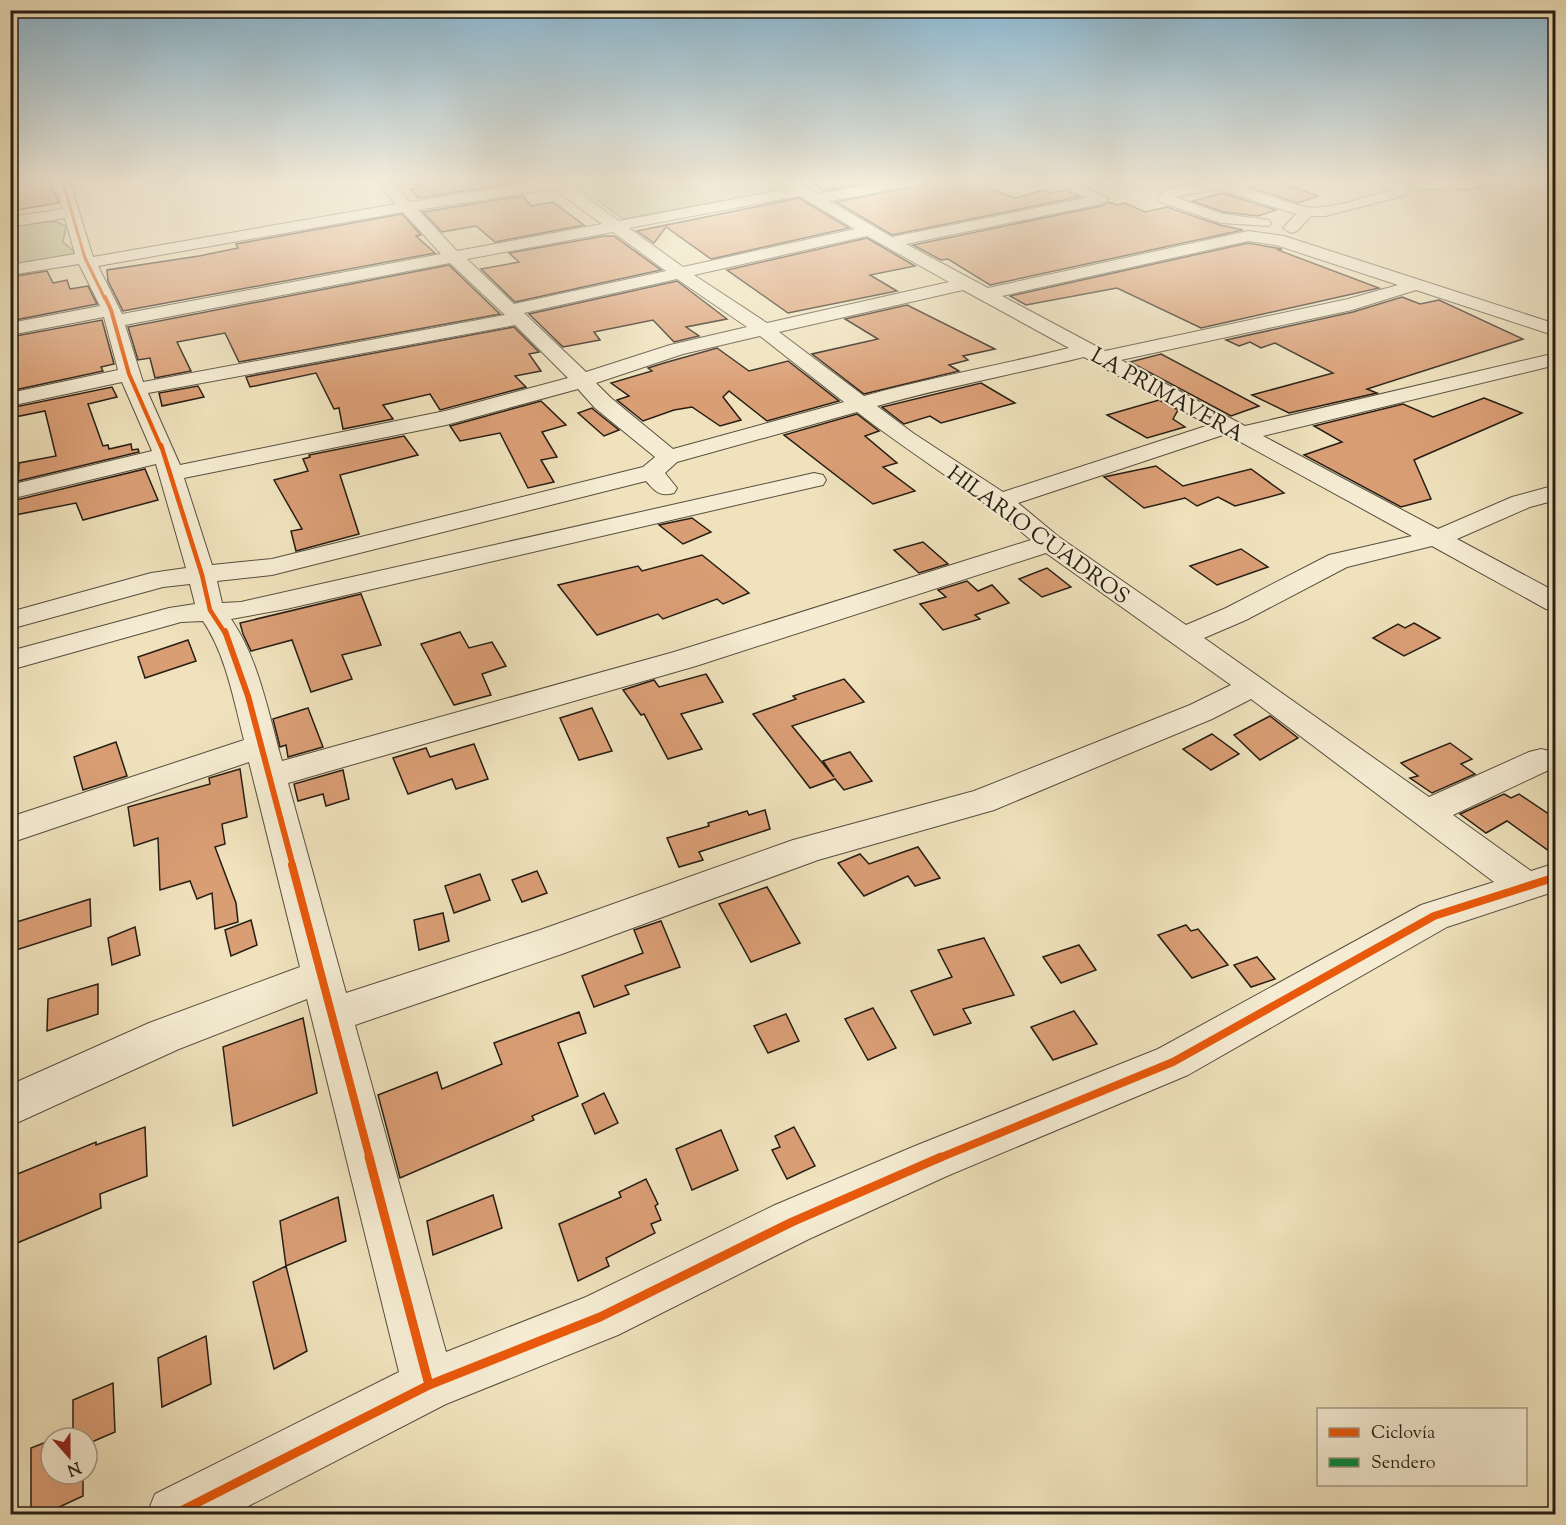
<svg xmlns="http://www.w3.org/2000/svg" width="1566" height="1525" font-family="'Sorts Mill Goudy',serif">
  <rect width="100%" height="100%" fill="#efe2bc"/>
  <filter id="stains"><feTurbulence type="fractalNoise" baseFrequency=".00333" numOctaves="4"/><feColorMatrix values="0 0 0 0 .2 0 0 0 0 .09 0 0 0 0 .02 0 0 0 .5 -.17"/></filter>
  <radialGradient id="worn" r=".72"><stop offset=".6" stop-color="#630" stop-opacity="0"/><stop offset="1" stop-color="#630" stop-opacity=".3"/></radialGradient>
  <g fill="#bac390" stroke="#707052" stroke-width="1.5">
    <path d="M610,180H770L786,189L623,219L576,186Z"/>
    <path d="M44,222H57L66,226L63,242L74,251V255L11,267V227Z"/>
  </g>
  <g fill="#da9e75" stroke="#261d14" stroke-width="1.5">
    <path d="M49,180L59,203L10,211V188Z"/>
    <path d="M412,180H470L475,184L501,181L513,183L418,198L410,189L421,188Z"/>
    <path d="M809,180H881L883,181L823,191Z"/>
    <path d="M945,180L950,183L964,180L1015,198L1043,190L1049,193L1066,190L1079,197L892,235L836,202Z"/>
    <path d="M1275,181L1318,196L1298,203L1249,187Z"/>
    <path d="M1223,193L1276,210L1258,216L1224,212L1192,201Z"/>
    <path d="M523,196L531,206L553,202L584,225L495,242L476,226L442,232L423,212Z"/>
    <path d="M799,198L849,228L711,259L666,227L654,243L637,231Z"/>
    <path d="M1109,202L1117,205L1125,203L1145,212L1167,207L1220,225L1243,230L990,285L948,259L941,260L913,245L1101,206Z"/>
    <path d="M402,214L421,235L416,236L435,253L123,311L108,281L107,270L199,256L238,248L236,244Z"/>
    <path d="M604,236H614L661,270L515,302L481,269L519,262L509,253Z"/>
    <path d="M867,238L915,266L870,275L897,291L788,313L727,270Z"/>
    <path d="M1248,243L1282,249L1278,250L1379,288L1201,328L1117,288L1026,305L1010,296Z"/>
    <path d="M449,265L500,314L239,362L225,333L177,342L191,371L155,378L150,358L138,360L128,327Z"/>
    <path d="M47,271L53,283L67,280L70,289L88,286L97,304L10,321V277Z"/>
    <path d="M677,281L727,319L686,327L699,336L674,342L653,320L594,332L600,340L563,347L529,314Z"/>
    <path d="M1402,297L1420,304L1439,300L1523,339L1367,389L1377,393L1289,413L1252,395L1333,373L1275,343L1261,348L1250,342L1239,346L1226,340L1353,312Z"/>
    <path d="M907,305L995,349L963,356L968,360L949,365L959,371L864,394L812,354L878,339L845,319Z"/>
    <path d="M102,320L114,364L101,367L103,371L10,391V337Z"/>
    <path d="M514,327L539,352L529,354L541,371L515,376L526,387L440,410L430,394L383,405L393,419L343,429L339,408L334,409L316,373L250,387L246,377Z"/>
    <path d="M717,348L749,371L788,361L839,401L767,421L729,391L723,397L741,420L720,426L692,407L674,410L643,421L617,400L629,396L611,383L652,371L648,368L664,363Z"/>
    <path d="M1161,354L1259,406L1231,416L1130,362Z"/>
    <path d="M981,383L1015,403L941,423L930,416L904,424L882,407Z"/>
    <path d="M198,386L204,397L162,406L159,393Z"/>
    <path d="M112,387L117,397L88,404L103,446L108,445L109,449L131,444L132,450L138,449L139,452L18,481L19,463L56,456L45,411L10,418V408Z"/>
    <path d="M1484,398L1522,413L1414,460L1431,499L1401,507L1304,455L1342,442L1314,426L1403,404L1433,417Z"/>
    <path d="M1159,400L1178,410L1173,419L1185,427L1147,438L1107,415Z"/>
    <path d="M541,401L566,425L542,432L557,457L541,460L554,482L528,488L500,433L460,441L450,426Z"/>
    <path d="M592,408L594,410L619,430L604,436L578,413Z"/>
    <path d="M857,414L879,431L865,436L897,463L883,467L915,491L873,504L784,435Z"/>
    <path d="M404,436L418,455L340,475L359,534L296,551L291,531L302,529L274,480L308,471L303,459L310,457L309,455Z"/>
    <path d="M1156,466L1183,486L1251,469L1284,493L1235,506L1218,497L1197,506L1185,498L1144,508L1104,477Z"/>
    <path d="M145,469L158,500L83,520L76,503L15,515L16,500Z"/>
    <path d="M692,518L711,532L683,544L659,525Z"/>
    <path d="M923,542L948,564L919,573L894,550Z"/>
    <path d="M1241,549L1268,567L1217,585L1190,566Z"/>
    <path d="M702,555L749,593L723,604L717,599L663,619L658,614L597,635L558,585L638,566L642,571Z"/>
    <path d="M1047,568L1071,587L1042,597L1019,579Z"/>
    <path d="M967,581L978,591L992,585L1009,603L975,615L980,619L943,630L920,604L946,597L938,590Z"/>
    <path d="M361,594L381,645L342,655L352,679L311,692L292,640L251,651L243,634L240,623Z"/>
    <path d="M1414,623L1440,638L1404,656L1373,638L1398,624L1405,628Z"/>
    <path d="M460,632L469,648L492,642L506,666L482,674L491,695L454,705L421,644Z"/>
    <path d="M188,640L196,661L145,678L138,657Z"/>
    <path d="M706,674L723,702L681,714L702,749L668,759L644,714L641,715L623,690L654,680L659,687Z"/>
    <path d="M844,679L864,702L792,726L834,777L823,761L850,752L872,781L844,790L835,779L810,788L753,714L796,699L793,696Z"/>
    <path d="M308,708L323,747L288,757L286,745L280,747L273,719Z"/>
    <path d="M592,708L612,751L579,760L560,718Z"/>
    <path d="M1270,716L1298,738L1260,760L1234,735Z"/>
    <path d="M1212,734L1239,754L1211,770L1183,749Z"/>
    <path d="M116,742L127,776L83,790L74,757Z"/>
    <path d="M1450,743L1472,759L1461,764L1475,774L1432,793L1410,778L1418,776L1401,763Z"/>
    <path d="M474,744L488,779L456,789L452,779L408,794L393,758L426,748L430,757Z"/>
    <path d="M240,769L247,817L222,824L225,844L215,847L236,903L238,922L215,929L212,893L197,899L190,881L160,890L158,838L134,846L128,807L210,784L209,778Z"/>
    <path d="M343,770L349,799L326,806L323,794L298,801L294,784Z"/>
    <path d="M1504,794L1511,798L1519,794L1556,819V856L1507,821L1486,833L1460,814Z"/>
    <path d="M765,810L770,829L699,852L703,860L679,867L667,838L709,826L708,823L747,811L749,815Z"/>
    <path d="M918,847L940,878L915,886L908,876L864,896L838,863L860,854L869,864Z"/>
    <path d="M537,871L547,893L522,902L512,880Z"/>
    <path d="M480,874L490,900L454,913L445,886Z"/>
    <path d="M767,887L800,943L751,962L719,904Z"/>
    <path d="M90,899L91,926L10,952V924Z"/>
    <path d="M443,913L449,941L419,950L414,920Z"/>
    <path d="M251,920L257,945L231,956L225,930Z"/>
    <path d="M661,921L680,967L625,986L629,994L594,1007L582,976L643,953L634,930Z"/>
    <path d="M1186,925L1191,931L1198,929L1228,965L1192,978L1158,935Z"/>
    <path d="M135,927L140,955L112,965L108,938Z"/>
    <path d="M984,938L1014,995L963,1009L971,1023L934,1035L911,991L952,977L938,950Z"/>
    <path d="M1079,945L1096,970L1061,983L1043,957Z"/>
    <path d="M1257,957L1275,979L1251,987L1234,965Z"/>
    <path d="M98,984V1014L47,1031L48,999Z"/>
    <path d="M873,1008L896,1048L868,1060L845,1019Z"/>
    <path d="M1074,1011L1097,1044L1053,1060L1031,1027Z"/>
    <path d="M579,1012L586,1033L558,1043L578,1096L532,1116L534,1120L400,1178L378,1095L437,1072L442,1089L502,1064L494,1043Z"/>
    <path d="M786,1014L799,1041L768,1053L754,1026Z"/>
    <path d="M303,1018L317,1093L233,1126L223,1047Z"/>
    <path d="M604,1093L618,1123L595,1134L582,1104Z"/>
    <path d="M145,1127L147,1176L100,1194L101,1208L17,1243V1216L10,1219V1177L96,1142V1145Z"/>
    <path d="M794,1127L815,1166L787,1179L772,1150L780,1147L775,1136Z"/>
    <path d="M721,1130L738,1170L692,1190L676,1149Z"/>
    <path d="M646,1179L658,1204L655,1206L661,1220L651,1224L655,1233L606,1258L609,1266L578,1281L559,1224L621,1197L619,1192Z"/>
    <path d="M493,1195L502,1228L433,1255L427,1221Z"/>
    <path d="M338,1197L346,1241L286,1266L280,1221Z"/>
    <path d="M286,1266L307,1351L274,1369L253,1282Z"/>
    <path d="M206,1336L211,1384L162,1407L158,1358Z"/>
    <path d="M113,1383L115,1432L87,1444V1438H54L73,1430V1400Z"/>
    <path d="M51,1440V1474H83V1496L42,1515H31V1448Z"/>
  </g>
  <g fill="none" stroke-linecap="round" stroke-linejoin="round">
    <g stroke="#584e3e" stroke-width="2">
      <g id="minor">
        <path d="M10,180H34L32,183L10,186Z"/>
        <path d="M52,180H68L70,183L93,257L396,204L375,180H390L410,202L545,180H582L580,184L570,186L619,221L788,189L776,180H793L817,194L900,180H932L925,184L829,201L892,237L1086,198L1053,180H1072L1109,199L1101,204L906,244L988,288L1248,231L1284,236L1556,324V336L1416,290L1352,310L1121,360L1245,426L1556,353V365L1263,436L1438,529L1512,497L1556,485V500L1530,507L1457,539L1556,592V611L1546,609L1432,546L1347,567L1246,620L1204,638L1429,797L1529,752L1541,749L1553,752L1556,757L1553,768L1453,815L1531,871L1556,863V891L1447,927L1188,1075L947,1176L809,1239L618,1335L446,1404L233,1514H147L155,1494L399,1372L307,999L179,1049L10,1126V1085L149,1023L300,967L249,762L10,843V817L244,740C234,701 226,655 203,621L181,622L10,670V651L169,608L195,604L190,584L163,587L10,629V612L151,573L186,568L156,464L10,499V485L152,451L122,382L10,406V393L118,370L104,317L10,335V323L100,306L79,264L10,275V265L75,254L65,218L10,227V217L63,209L56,185ZM554,189L602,224L457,251L418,210ZM799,196L855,229L683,267L629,228ZM403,212L441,254L122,314L98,266ZM613,232L666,271L514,304L467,259ZM867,236L949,282L767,323L694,275ZM1248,241L1276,245L1398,285L1348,299L1105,351L1002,296ZM450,263L505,315L143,382L125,325ZM677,279L747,327L670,345L586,372L524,313ZM963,290L1069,348C1001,365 932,377 864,396L779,332ZM515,325L568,378L445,411L180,465L148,393ZM760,336L844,402L673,449L611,398L596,383L683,354ZM1084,357L1209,425L1003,492L913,433L877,406C945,387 1015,374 1084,357ZM578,389L595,408L655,457L643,467L272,559L212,565L184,478L446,425ZM857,412C914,456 976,493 1031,540L674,652L282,761C269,716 259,659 231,619L286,609L814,487L823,485L826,480L823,475L814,473L241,602L222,603L217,581L272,575L646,481C655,491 659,497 674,493L677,488L665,473L677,462ZM1226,434L1412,536L1329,555L1226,608L1186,625L1059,537L1018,503ZM1046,553L1231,685L1190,705L974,791L793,840L540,930L346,993L288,783L696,666ZM1251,699L1494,882L1421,905L1158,1049L915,1146L775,1205L586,1297L446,1352L355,1025L562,954L818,860L994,810L1212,719Z"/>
        <path d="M1199,180C1238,180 1269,199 1306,207C1329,211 1370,195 1393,190L1395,185L1390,180H1408L1411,189L1403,196L1325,216H1311L1297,231L1291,233L1283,228L1296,214L1218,189L1175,197L1223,214L1269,220L1271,223L1269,226L1221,223L1161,202L1158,199L1164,190L1201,183Z"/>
      </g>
    </g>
    <use href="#minor" fill="#f5ecd3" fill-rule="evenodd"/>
    <path stroke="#00873e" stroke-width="2" stroke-dasharray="4.5 2" stroke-linecap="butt" d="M1404,189L1467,190L1520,180"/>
    <g stroke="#f5ecd3" stroke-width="4.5">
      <path id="cycleway-far5" d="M59,180L63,183L85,258L105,299"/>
    </g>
    <g stroke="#f5ecd3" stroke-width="6">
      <path id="cycleway-far4" d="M105,297L111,310L129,374L161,447"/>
    </g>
    <g stroke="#f5ecd3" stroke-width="8">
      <path id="cycleway-far3" d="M161,445L202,575L210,610L225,633"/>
    </g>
    <g stroke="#f5ecd3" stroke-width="10">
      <path id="cycleway-far2" d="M225,631L248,696L293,866"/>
    </g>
    <g stroke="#f5ecd3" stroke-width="11">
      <g id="cycleway-far1">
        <path d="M292,865L370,1159"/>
        <path d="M937,1159L1173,1062L1434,916L1556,877"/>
      </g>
    </g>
    <g stroke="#f5ecd3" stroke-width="13">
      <g id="cycleway">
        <path d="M369,1157L429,1385"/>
        <path d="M175,1514L429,1385L600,1317L792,1222L941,1157"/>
      </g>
    </g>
    <use href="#cycleway-far5" stroke="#e8590c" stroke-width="3"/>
    <use href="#cycleway-far4" stroke="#e8590c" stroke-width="4"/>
    <use href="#cycleway-far3" stroke="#e8590c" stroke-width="4.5"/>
    <use href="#cycleway-far2" stroke="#e8590c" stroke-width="6"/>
    <use href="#cycleway-far1" stroke="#e8590c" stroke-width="8"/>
    <use href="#cycleway" stroke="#e8590c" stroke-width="9"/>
  </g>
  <linearGradient id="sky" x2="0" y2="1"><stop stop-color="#89b8d4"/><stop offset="0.46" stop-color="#f8f2e1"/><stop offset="1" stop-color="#f8f2e1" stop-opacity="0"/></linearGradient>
  <rect width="1566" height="393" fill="url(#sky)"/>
  <g text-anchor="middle" stroke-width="4.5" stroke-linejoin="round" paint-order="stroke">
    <g font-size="22" fill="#261d14" stroke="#f5ecd3">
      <text transform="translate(1168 394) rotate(29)" y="8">LA PRIMAVERA</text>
      <text transform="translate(1039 534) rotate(36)" y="8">HILARIO CUADROS</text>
    </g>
  </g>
  <rect width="1566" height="1525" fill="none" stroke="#efe2bc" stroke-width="36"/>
  <rect x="12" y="12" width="1542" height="1501" fill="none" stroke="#261d14" stroke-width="3"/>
  <rect x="18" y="18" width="1530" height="1489" fill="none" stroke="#261d14" stroke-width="1.5"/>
  <rect x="1317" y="1408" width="210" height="78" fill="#f5ecd3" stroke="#a29987" stroke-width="1.5"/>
  <rect x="1329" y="1428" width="30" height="9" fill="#e8590c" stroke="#a29987" stroke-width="1.5"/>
  <text x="1371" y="1438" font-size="18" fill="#261d14">Ciclovía</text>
  <rect x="1329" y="1458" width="30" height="9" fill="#00873e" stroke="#a29987" stroke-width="1.5"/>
  <text x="1371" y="1468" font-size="18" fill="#261d14">Sendero</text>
  <g transform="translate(69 1456) rotate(159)"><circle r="28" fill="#f5ecd3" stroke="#a29987" stroke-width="1.5"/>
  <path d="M0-4.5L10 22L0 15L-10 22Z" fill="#8f2418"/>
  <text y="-9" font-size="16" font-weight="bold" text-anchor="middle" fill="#261d14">N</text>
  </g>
  <rect width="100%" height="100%" filter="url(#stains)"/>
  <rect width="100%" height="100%" fill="url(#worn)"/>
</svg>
